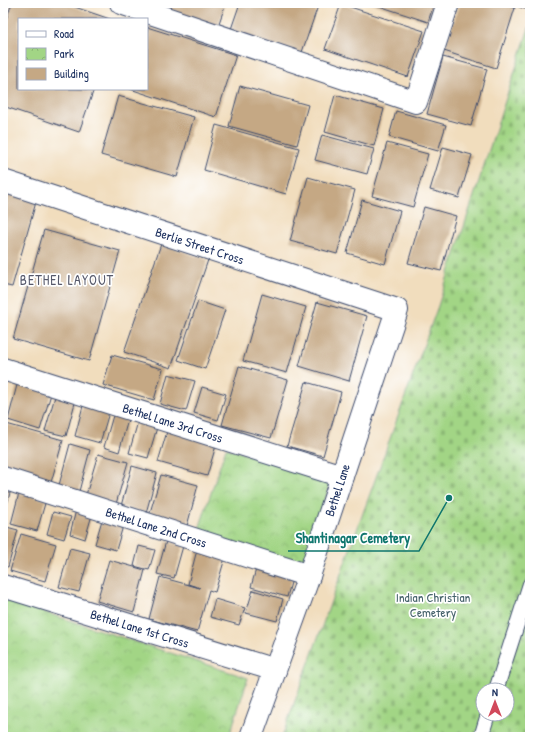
<svg xmlns="http://www.w3.org/2000/svg" width="533" height="740" font-family="'Patrick Hand',sans-serif">
  <defs>
    <pattern id="cemetery-stones" width="16" height="16" patternUnits="userSpaceOnUse"><rect width="16" height="16" fill="#a2d585"/><path d="M2 7V4a2 2 0 0 1 4 0v3zM10 15v-3a2 2 0 0 1 4 0v3z" fill="#8bb775"/></pattern>
    <pattern id="park-crowns" width="20" height="18" patternUnits="userSpaceOnUse"><rect width="20" height="18" fill="#a2d585"/><path d="M2 6a3 3 0 1 1 6 0M12 15a3 3 0 1 1 6 0" fill="none" stroke="#8bb775"/></pattern>
  </defs>
  <rect width="100%" height="100%" fill="#fff"/>
  <filter id="ink" filterUnits="userSpaceOnUse"><feTurbulence type="fractalNoise" baseFrequency=".025" numOctaves="2"/><feDisplacementMap in="SourceGraphic" scale="8" xChannelSelector="R" yChannelSelector="G"/><feConvolveMatrix kernelMatrix="1 2 1 2 8 2 1 2 1" color-interpolation-filters="sRGB"/></filter>
  <filter id="wash" filterUnits="userSpaceOnUse"><feTurbulence type="fractalNoise" baseFrequency=".012" numOctaves="4" result="noise"/><feDisplacementMap in="SourceGraphic" scale="16" xChannelSelector="R" yChannelSelector="G"/><feGaussianBlur stdDeviation="0.9" result="paint"/><feColorMatrix in="noise" values="0 0 0 0 0 0 0 0 0 0 0 0 0 0 0 0 0 1.4 0 .05"/><feComposite in="paint" operator="in"/></filter>
  <g filter="url(#wash)">
    <rect width="100%" height="100%" fill="#f1ddbd"/>
    <path fill="url(#cemetery-stones)" stroke="#5e8272" fill-rule="evenodd" d="M530,25V737H282L438,306ZM483,690H507V714H483Z"/>
    <g fill="url(#park-crowns)" stroke="#5e8272">
      <path d="M226,448L331,481L304,566L198,532Z"/>
      <path d="M3,599L248,678L229,737H3Z"/>
    </g>
    <g id="blocks">
      <g fill="#c5a884">
        <path d="M12,3H63L110,19H19V89H94L79,132L3,106V28Z"/>
        <path d="M148,3H226L218,26Z"/>
        <path d="M240,3H319L301,55L230,32Z"/>
        <path d="M370,3H434L428,22Z"/>
        <path d="M460,3H500L515,8L496,68L444,51Z"/>
        <path d="M507,3H528L525,9Z"/>
        <path d="M341,4L424,31L408,77L325,49Z"/>
        <path d="M147,27L236,55L216,117L130,89H147Z"/>
        <path d="M443,57L487,69L471,126L427,114Z"/>
        <path d="M240,86L308,105L297,145L229,126Z"/>
        <path d="M335,95L384,109L374,146L325,132Z"/>
        <path d="M118,96L194,117L177,177L101,155Z"/>
        <path d="M396,111L446,125L438,151L389,137Z"/>
        <path d="M216,125L299,148L286,194L204,170Z"/>
        <path d="M322,135L374,149L367,174L315,160Z"/>
        <path d="M387,143L428,154L413,207L372,196Z"/>
        <path d="M443,147L472,155L459,198L430,190Z"/>
        <path d="M308,177L355,190L337,254L290,241Z"/>
        <path d="M3,192L36,202L12,287L3,285Z"/>
        <path d="M362,200L400,211L385,264L347,253Z"/>
        <path d="M424,207L456,216L441,271L408,263Z"/>
        <path d="M44,230L120,251L89,361L13,339Z"/>
        <path d="M161,244L208,260L171,368L124,352Z"/>
        <path d="M262,294L306,307L287,373L243,361Z"/>
        <path d="M198,301L225,310L205,369L178,360Z"/>
        <path d="M317,302L367,316L349,381L299,366Z"/>
        <path d="M112,355L163,369L154,400L103,385Z"/>
        <path d="M239,366L288,380L271,438L222,425Z"/>
        <path d="M168,374L195,381L186,411L160,404Z"/>
        <path d="M306,382L341,392L323,456L287,446Z"/>
        <path d="M17,385L51,394L40,430L8,420Z"/>
        <path d="M202,387L226,394L218,420L194,413Z"/>
        <path d="M56,393L76,399L66,436L45,431Z"/>
        <path d="M84,402L110,409L100,443L75,436Z"/>
        <path d="M114,412L129,416L119,452L104,447Z"/>
        <path d="M139,418L158,424L148,458L129,453Z"/>
        <path d="M3,423L63,440L50,486L3,473Z"/>
        <path d="M168,428L217,442L207,476L158,462Z"/>
        <path d="M70,444L90,450L78,495L58,489Z"/>
        <path d="M98,454L128,462L116,504L86,495Z"/>
        <path d="M132,466L157,473L146,513L121,506Z"/>
        <path d="M161,475L198,485L187,526L149,516Z"/>
        <path d="M3,487L11,489L6,508L3,507Z"/>
        <path d="M19,493L46,500L37,531L11,524Z"/>
        <path d="M76,510L92,515L85,539L70,534Z"/>
        <path d="M53,512L71,517L64,539L47,534Z"/>
        <path d="M102,520L123,526L116,550L95,544Z"/>
        <path d="M3,526L18,530L8,567L3,566Z"/>
        <path d="M21,534L56,544L45,581L10,571Z"/>
        <path d="M166,541L183,546L174,578L157,574Z"/>
        <path d="M139,546L155,550L149,570L134,566Z"/>
        <path d="M70,548L90,553L79,592L59,587Z"/>
        <path d="M197,550L225,558L215,592L209,590L197,632L149,619L160,577L200,588L188,584Z"/>
        <path d="M109,560L145,570L134,612L97,601Z"/>
        <path d="M256,569L292,579L287,597L251,587Z"/>
        <path d="M253,590L283,599L277,621L246,613Z"/>
        <path d="M215,599L245,608L239,625L210,617Z"/>
      </g>
    </g>
  </g>
  <g filter="url(#ink)">
    <use href="#blocks" fill-opacity="0" stroke="#3b496c" stroke-width="1"/>
    <g fill="none" stroke-linecap="round" stroke-linejoin="round">
      <g stroke="#3b496c" stroke-width="16">
        <g id="lane">
          <path d="M496,690L530,584"/>
          <path d="M481,737L488,714"/>
        </g>
      </g>
      <g stroke="#3b496c" stroke-width="24">
        <g id="street">
          <path d="M121,3L416,102L448,3"/>
          <path id="s1" d="M3,181L397,310L309,576L251,737"/>
          <path id="s2" d="M3,369L342,476"/>
          <path id="s3" d="M3,478L309,576"/>
          <path id="s4" d="M3,586L275,670"/>
        </g>
      </g>
      <use href="#lane" stroke="#fff" stroke-width="14"/>
      <use href="#street" stroke="#fff" stroke-width="22"/>
    </g>
  </g>
  <g text-anchor="middle" stroke-width="3.5" stroke-linejoin="round" paint-order="stroke">
    <g font-size="13" fill="#1b2f5e" stroke="#fff">
      <text dy="5" stroke="none"><textPath href="#s1" startOffset="207">Berlie Street Cross</textPath></text>
      <text dy="5" stroke="none"><textPath href="#s2" startOffset="178">Bethel Lane 3rd Cross</textPath></text>
      <text transform="translate(337 490) rotate(-72)" y="5">Bethel Lane</text>
      <text dy="5" stroke="none"><textPath href="#s3" startOffset="161">Bethel Lane 2nd Cross</textPath></text>
      <text dy="5" stroke="none"><textPath href="#s4" startOffset="143">Bethel Lane 1st Cross</textPath></text>
    </g>
    <g font-size="13" fill="#44616a" stroke="#fff">
      <text x="433" y="602">Indian Christian<tspan x="433" dy="15">Cemetery</tspan></text>
    </g>
    <g font-size="14" letter-spacing="1" fill="#56596b" stroke="#fff">
      <text x="67" y="285">BETHEL LAYOUT</text>
    </g>
  </g>
  <path fill="none" stroke="#0f766e" stroke-width="1.5" d="M449 498L419 551H288"/>
  <circle fill="#0f766e" stroke="#fff" stroke-width="1.5" cx="449" cy="498" r="4"/>
  <g font-size="14" text-anchor="middle" font-weight="bold" fill="#0f766e" stroke="#fff" stroke-width="3.5" stroke-linejoin="round" paint-order="stroke">
    <text x="353" y="543">Shantinagar Cemetery</text>
  </g>
  <rect width="533" height="740" fill="none" stroke="#fff" stroke-width="16"/>
  <rect x="18" y="18" width="130" height="72" fill="#ffffff" stroke="#a4acbf"/>
  <rect x="26" y="31" width="20" height="6" fill="#ffffff" stroke="#a4acbf"/>
  <text x="54" y="38" font-size="12" fill="#1b2f5e">Road</text>
  <rect x="26" y="48" width="20" height="12" fill="url(#park-crowns)" stroke="#a4acbf"/>
  <text x="54" y="58" font-size="12" fill="#1b2f5e">Park</text>
  <rect x="26" y="68" width="20" height="12" fill="#c5a884" stroke="#a4acbf"/>
  <text x="54" y="78" font-size="12" fill="#1b2f5e">Building</text>
  <g transform="translate(495 702)"><circle r="19" fill="#ffffff" stroke="#a4acbf"/>
  <path d="M0-3L7 15L0 10L-7 15Z" fill="#d1495b"/>
  <text y="-6" font-size="11" font-weight="bold" text-anchor="middle" fill="#1b2f5e">N</text>
  </g>
</svg>
